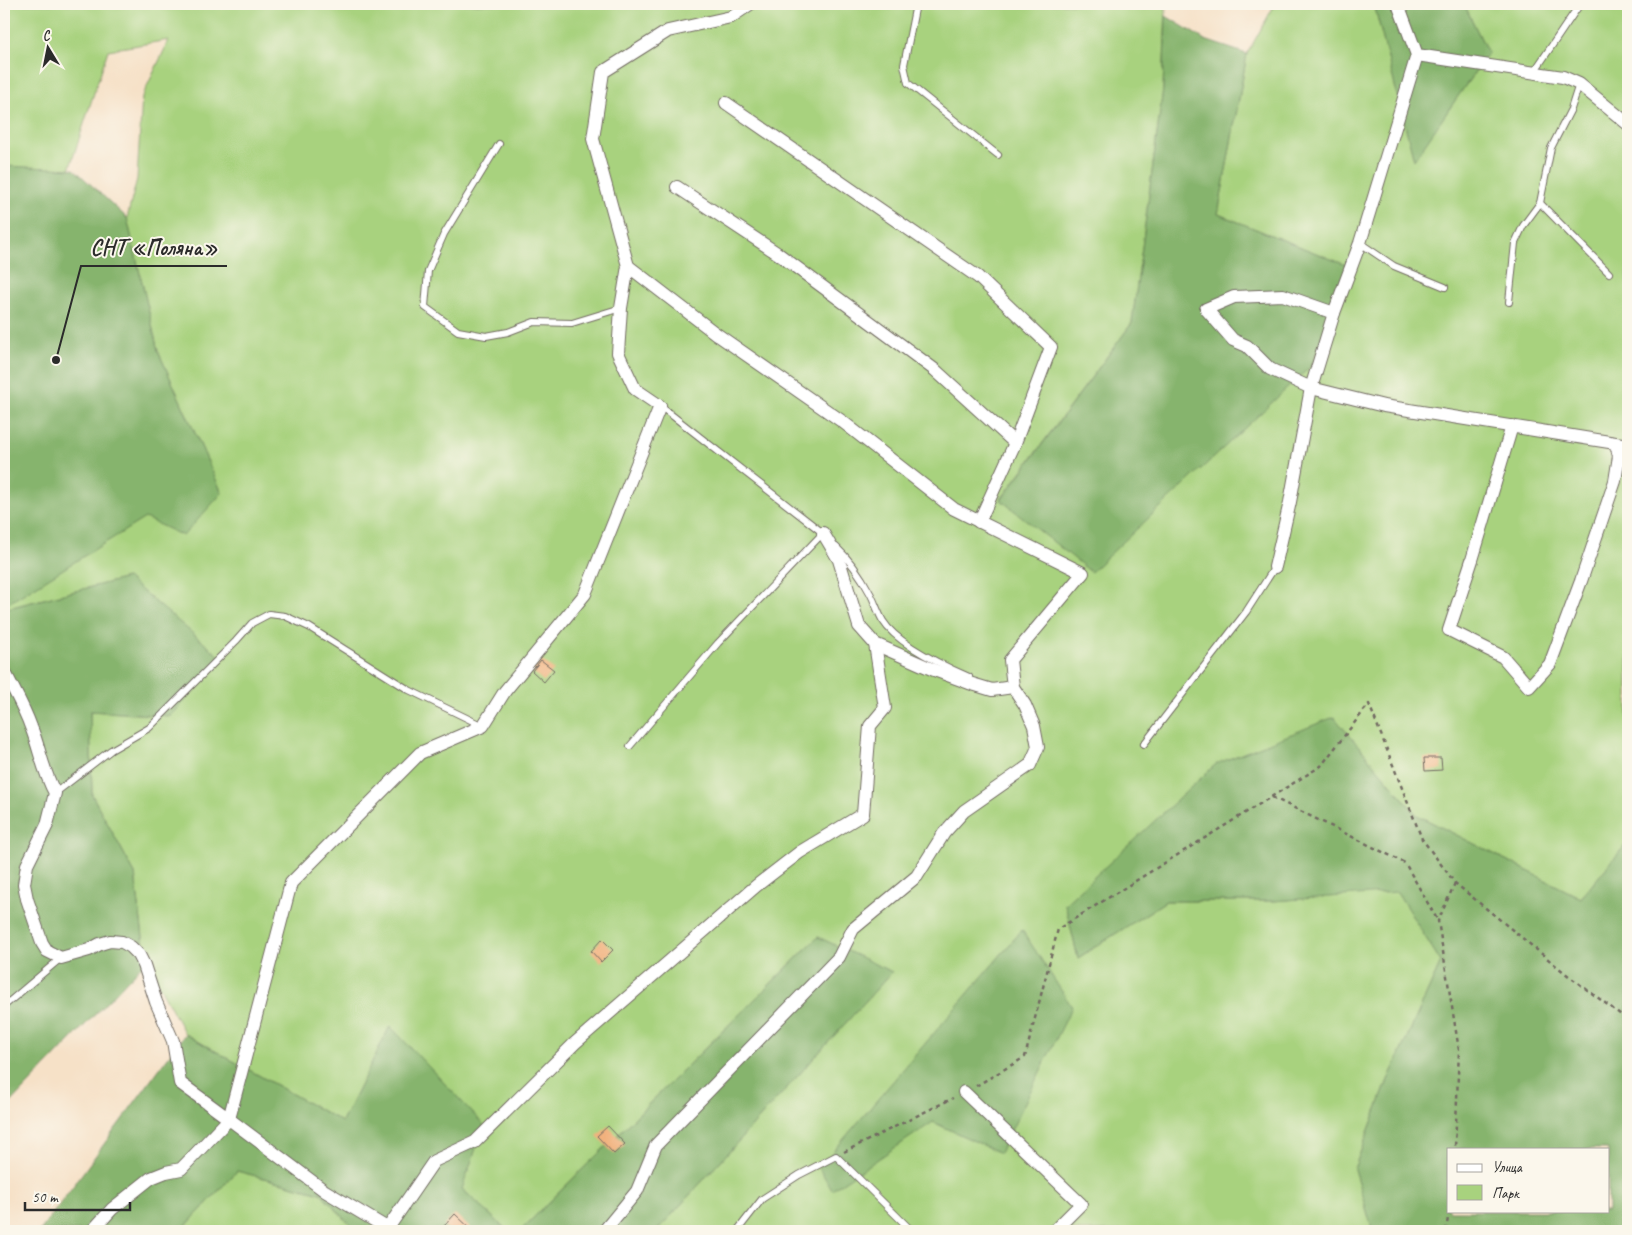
<svg xmlns="http://www.w3.org/2000/svg" width="1632" height="1235" font-family="Caveat,sans-serif">
  <rect width="100%" height="100%" fill="#fbf7ec"/>
  <filter id="ink" filterUnits="userSpaceOnUse"><feTurbulence type="fractalNoise" baseFrequency=".02" numOctaves="2"/><feDisplacementMap in="SourceGraphic" scale="10" xChannelSelector="R" yChannelSelector="G"/><feConvolveMatrix kernelMatrix="1 2 1 2 8 2 1 2 1" color-interpolation-filters="sRGB"/></filter>
  <filter id="wash" filterUnits="userSpaceOnUse"><feTurbulence type="fractalNoise" baseFrequency=".0096" numOctaves="4" result="noise"/><feDisplacementMap in="SourceGraphic" scale="20" xChannelSelector="R" yChannelSelector="G"/><feGaussianBlur stdDeviation="1.12" result="paint"/><feColorMatrix in="noise" values="0 0 0 0 0 0 0 0 0 0 0 0 0 0 0 0 0 1.4 0 .05"/><feComposite in="paint" operator="in"/></filter>
  <g filter="url(#wash)">
    <rect width="100%" height="100%" fill="#f6e1c7"/>
    <g fill="#a8d27e" stroke="#6a7e54" fill-rule="evenodd">
      <path d="M4,4H1166L1163,89L1132,323L1001,499L1351,267L1218,214L1247,54L1275,4H1374L1414,159L1488,53L1464,4H1628V842L1581,898L1417,815L1334,718L1065,904L1078,958L1166,901H1273L1397,891L1441,962L1388,1080L1354,1169L1373,1231H657L891,973L818,937L520,1231H508L462,1189L390,1027L342,1122L185,1034L146,961L135,874L92,795L90,711L171,716L127,578L4,609ZM169,40L142,97L137,179L127,218L158,351L222,493L55,213L108,50ZM1022,930L1000,1152L933,1122L943,1024Z"/>
      <path d="M237,1171L321,1193L356,1231H181Z"/>
    </g>
    <g fill="#86b46d" stroke="#58704c" fill-rule="evenodd">
      <path d="M1374,4H1464L1488,53L1414,160Z"/>
      <path d="M1166,16L1205,40L1247,54L1218,214L1351,267L1311,366L1091,572L1001,500L1132,323L1163,89Z"/>
      <path d="M4,166L74,169L127,218L158,351L222,493L183,536L145,518L4,606Z"/>
      <path d="M127,578L223,659L171,716L90,711L92,795L135,874L146,961L4,1110V609Z"/>
      <path d="M1334,717L1417,815L1581,898L1628,842V1231H1373L1354,1169L1388,1080L1441,962L1397,892L1273,901H1166L1078,958L1065,904L1216,764ZM1448,1149H1608V1211H1448Z"/>
      <path d="M1022,930L1072,1007L1000,1153L933,1122L832,1190L819,1168Z"/>
      <path d="M818,937L892,972L657,1231H520Z"/>
      <path d="M390,1026L484,1125L462,1189L508,1231H356L321,1193L237,1171L181,1231H40L185,1034L342,1122Z"/>
    </g>
    <g id="blocks">
      <g fill="#f1b07c">
        <path d="M541,660L554,670L544,682L532,671Z"/>
        <path d="M1424,758H1441L1442,770L1425,771Z"/>
        <path d="M602,939L613,950L601,962L591,951Z"/>
        <path d="M608,1126L625,1144L614,1154L597,1136Z"/>
        <path d="M455,1214L473,1231H450L444,1226Z"/>
      </g>
    </g>
  </g>
  <g filter="url(#ink)">
    <use href="#blocks" fill-opacity="0" stroke="#726b62" stroke-width="1"/>
    <g fill="none" stroke-linecap="round" stroke-linejoin="round">
      <g stroke="#726b62" stroke-width="8">
        <g id="service">
          <path d="M916,4L904,65L908,83L998,155"/>
          <path d="M1534,72L1580,4"/>
          <path d="M499,144L444,234L428,271L425,307L458,331L486,336L508,332L534,322L572,323L621,308"/>
          <path d="M1540,203L1609,273"/>
          <path d="M1360,243L1394,266L1445,287"/>
          <path d="M1509,302L1515,243L1523,226L1540,203L1551,148L1571,109L1579,84"/>
          <path d="M836,547C850,560 861,576 870,593C875,602 878,613 883,621C897,644 944,666 969,677"/>
          <path d="M1144,744L1246,612L1275,567"/>
          <path d="M630,746L718,643L823,533L660,406"/>
          <path d="M55,793L111,750L149,728L236,641L252,623L269,614L285,616L309,627L409,690L483,726"/>
          <path d="M4,1006L61,958"/>
          <path d="M737,1231L762,1199L799,1175L836,1156L912,1231"/>
        </g>
      </g>
      <g stroke="#726b62" stroke-width="14">
        <g id="minor">
          <path d="M1398,4L1417,55L1563,77L1579,84L1628,124"/>
          <path d="M726,103L978,277L1051,347L1015,443L979,522"/>
          <path d="M677,187L777,253L935,370L1015,443"/>
          <path d="M1334,313L1283,295L1234,297L1206,309L1233,340L1247,346L1270,369L1311,388L1384,406L1628,445"/>
          <path d="M1512,426L1472,560L1449,630L1503,657L1529,687L1550,664L1581,581L1615,481L1619,456L1616,444"/>
          <path d="M823,533L839,560L859,626L875,644L934,670L969,683L992,690L1013,687"/>
          <path d="M1275,567L1290,502L1311,388L1334,313L1360,243L1417,55"/>
          <path d="M4,670C13,689 24,707 31,727C40,749 43,772 55,793L47,825L27,865L24,884L27,899L42,943L47,951L61,958L89,950L100,944L110,941L122,942L131,947L139,955L144,965L156,1002L173,1041L180,1083L229,1119L291,883L420,753L483,726L505,691L585,594L660,406L635,389L618,353L621,308L628,266L593,139L603,72L668,31L731,17L750,4"/>
          <path d="M964,1092L1081,1204L1054,1231"/>
          <path d="M388,1228L434,1161L475,1142L575,1043L756,886L800,852L863,814L870,726L885,708L875,644"/>
          <path d="M92,1231L112,1209L151,1178L166,1172L181,1169L229,1119L325,1191L392,1231"/>
          <path d="M604,1231L637,1191L656,1145L839,957L853,929L917,876L944,833L964,811L1030,765L1038,747L1034,726L1025,705L1013,687L1010,660L1083,573L954,509L843,422L715,333L628,266"/>
        </g>
      </g>
      <g stroke="#726b62" stroke-width="2.5" stroke-dasharray="4 4" stroke-linecap="butt">
        <path d="M1272,797L1405,863L1438,921"/>
        <path d="M1455,883L1438,921L1459,1050L1455,1149"/>
        <path d="M976,1086L1025,1057L1058,929L1321,766L1369,704L1422,839L1455,883L1570,977L1628,1020"/>
        <path d="M844,1152L953,1098"/>
        <path d="M1446,1231L1449,1211"/>
      </g>
      <use href="#service" stroke="#fff" stroke-width="6"/>
      <use href="#minor" stroke="#fff" stroke-width="12"/>
    </g>
  </g>
  <path fill="none" stroke="#2b2b2b" stroke-width="2" d="M56 360L81 266H227"/>
  <circle fill="#2b2b2b" stroke="#fbf7ec" stroke-width="2" cx="56" cy="360" r="5"/>
  <g font-size="22" text-anchor="middle" font-weight="bold" fill="#2b2b2b" stroke="#fbf7ec" stroke-width="4" stroke-linejoin="round" paint-order="stroke">
    <text x="154" y="255">СНТ «Поляна»</text>
  </g>
  <rect width="1632" height="1235" fill="none" stroke="#fbf7ec" stroke-width="20"/>
  <rect x="1447" y="1148" width="162" height="65" fill="#fbf7ec" stroke="#a8a59f"/>
  <rect x="1457" y="1164" width="25" height="8" fill="#ffffff" stroke="#a8a59f"/>
  <text x="1492" y="1172" font-size="15" fill="#2b2b2b">Улица</text>
  <rect x="1457" y="1185" width="25" height="15" fill="#a8d27e" stroke="#a8a59f"/>
  <text x="1492" y="1198" font-size="15" fill="#2b2b2b">Парк</text>
  <g transform="translate(48 48) rotate(350)" stroke="#fbf7ec" stroke-width="4" paint-order="stroke">
  <path d="M0-4L9 19L0 12L-9 19Z" fill="#2b2b2b"/>
  <text y="-8" font-size="14" font-weight="bold" text-anchor="middle" fill="#2b2b2b">С</text>
  </g>
  <path d="M25 1202v8h105v-8" fill="none" stroke="#2b2b2b" stroke-width="2.5"/>
  <text x="32" y="1202" font-size="15" fill="#2b2b2b" stroke="#fbf7ec" stroke-width="4" paint-order="stroke">50 m</text>
</svg>
